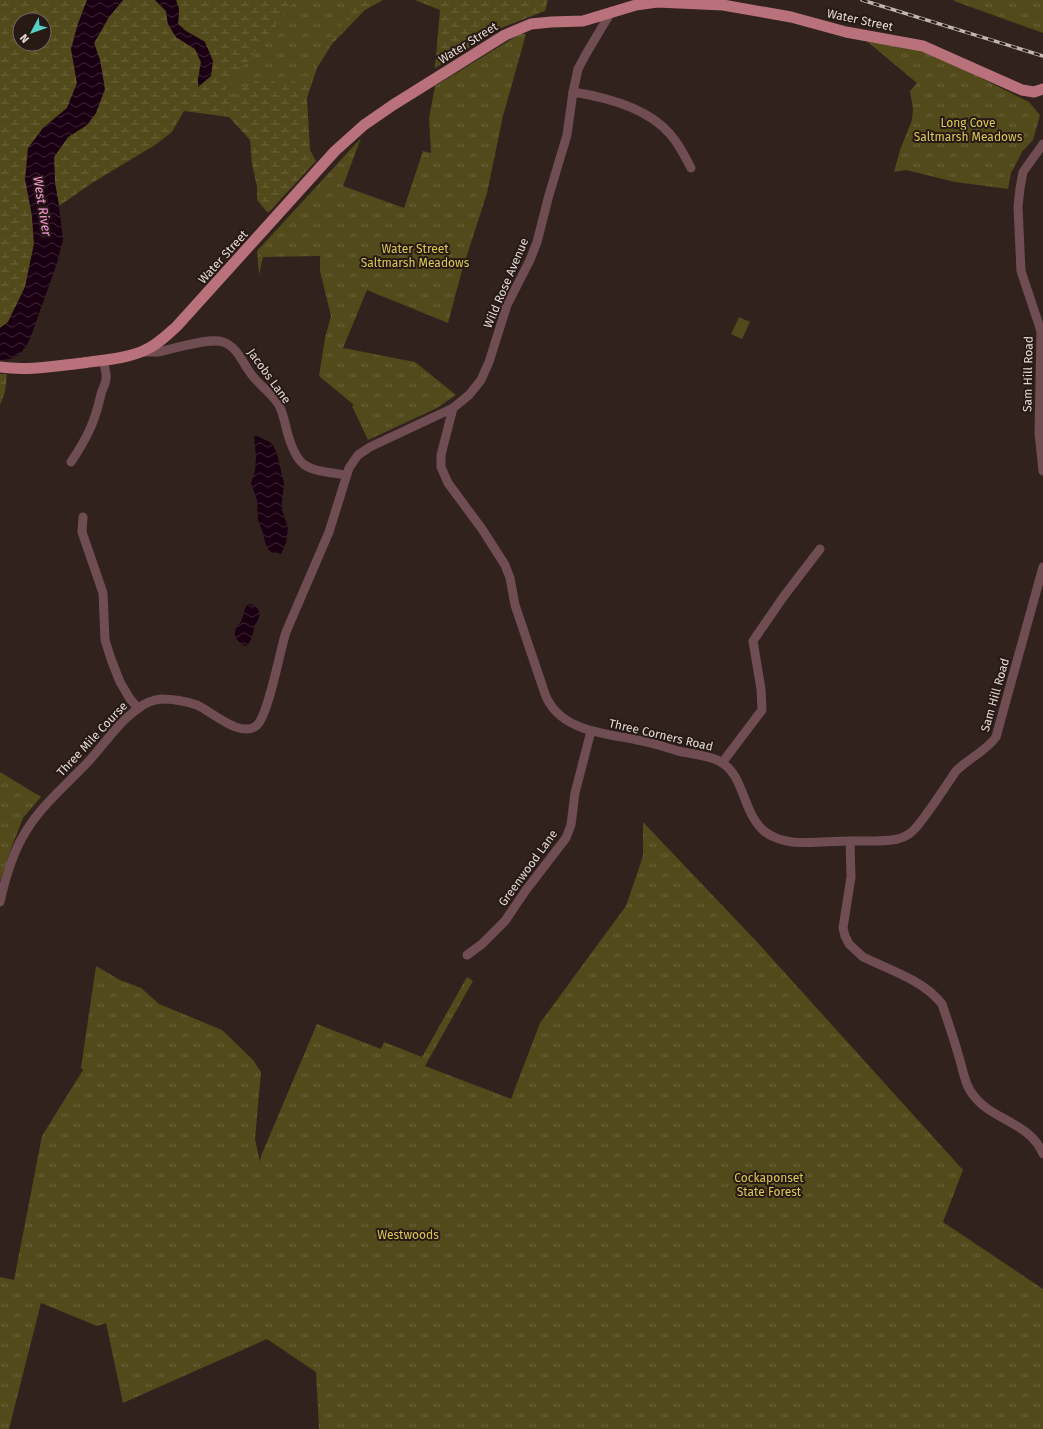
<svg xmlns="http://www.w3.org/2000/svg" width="1043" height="1429" font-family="'Fira Sans',sans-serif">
  <defs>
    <pattern id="wetland-marsh" width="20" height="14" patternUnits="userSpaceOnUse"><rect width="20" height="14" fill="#524a1b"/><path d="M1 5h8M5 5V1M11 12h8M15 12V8" fill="none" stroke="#6b643b"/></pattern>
    <pattern id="park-tufts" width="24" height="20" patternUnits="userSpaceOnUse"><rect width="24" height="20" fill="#524a1b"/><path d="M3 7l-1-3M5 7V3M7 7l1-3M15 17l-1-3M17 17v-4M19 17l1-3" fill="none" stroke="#6b643b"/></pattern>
    <pattern id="water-waves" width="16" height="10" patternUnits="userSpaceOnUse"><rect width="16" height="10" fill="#1b0013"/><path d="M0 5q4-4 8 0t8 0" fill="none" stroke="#3c2534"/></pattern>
  </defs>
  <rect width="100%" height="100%" fill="#31221d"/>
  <path fill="#524a1b" d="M739,317L750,322L742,339L731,334Z"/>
  <g fill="url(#wetland-marsh)" fill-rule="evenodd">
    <path d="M0,0H87L78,24L71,49L77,83L67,108L43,128L32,216L34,244L25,287L8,322L0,328ZM20,20H44V44H20Z"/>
    <path d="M123,0H155L166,11L168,24L176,37L195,49L201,62L198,79L205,42L186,31L178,24L179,9L176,0H383L365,10L332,44L317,68L307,98L310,150L316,161L268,213L257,200V187L252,164L250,140L229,117L184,111L172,132L155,145L92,183L59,206L55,183L54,157L68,137L87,125L100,61L94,43L109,17Z"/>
    <path d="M415,0H548L545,11L501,28L435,68L440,10Z"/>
    <path d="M0,374H7L5,392L0,405Z"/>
  </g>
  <g fill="url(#park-tufts)">
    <path d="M295,0H366L362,5L353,9L318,60L310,78L305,75L301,77L298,83L288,79L284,80L282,91L278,92L275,82L265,78L256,80L250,87L241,88L236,92L235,99L230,101L222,96L227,87L274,28Z"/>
    <path d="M955,0H1043V33L954,1Z"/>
    <path d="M520,34H526L503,116L487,193L461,274L448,323L367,290L343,348L415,362L456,395L437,408L368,440L352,406L354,405L319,376L325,338L331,316L320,271V256L263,257L259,275L257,251L361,138L343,186L404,208L423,151L431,153L429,119L435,86Z"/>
    <path d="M863,38L927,51L1029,102L1040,115L1033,140L1022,152L1011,173L1008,189L955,182L906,170L894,172L900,150L912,120L913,109L910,91L917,83Z"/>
    <path d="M0,772L41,797L23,818L12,846L0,881Z"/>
    <path d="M643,822L757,942L963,1170L943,1222L1043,1289V1429H319L316,1372L267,1339L123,1403L106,1323L97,1326L41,1303L9,1429H0V1277L14,1280L42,1136L83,1070L81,1068L96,966L120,980L141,988L159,1004L164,1006L222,1030L253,1060L261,1072L255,1139L260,1162L261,1156L317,1024L381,1049L384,1042L422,1057L467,977L473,981L425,1066L511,1099L540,1023L626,906L643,856Z"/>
  </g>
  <g fill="url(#water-waves)">
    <path d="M87,0H123L109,17L94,43L100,60L105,89L96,113L87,125L68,137L54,157L55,183L59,206L63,240L57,263L30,339C22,354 17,359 0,360V328L8,322L25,287L34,244L32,216L25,179L28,148L43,128L67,108L77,83L71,49L78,24Z"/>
    <path d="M155,0H176L179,9L178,24L186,31L205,42L213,61L211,76L198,87V79L201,62L195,49L176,37L168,24L166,11Z"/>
    <path d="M254,436H257L270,442L274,447L277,454L284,483L282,502V510L288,528L286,543L281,554L271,552L269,550L265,543L264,536L258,520L257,500L251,483L255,471L256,457Z"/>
    <path d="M248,604C255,604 261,610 259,617C259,620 256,622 255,625C252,634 253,640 246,646C238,643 231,635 237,627C239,624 241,622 242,619C244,613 244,608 248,604Z"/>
  </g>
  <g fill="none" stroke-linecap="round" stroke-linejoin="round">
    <g stroke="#704d52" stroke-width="9">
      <path d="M573,92C605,97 647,107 670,134C679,144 685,156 691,168"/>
      <path d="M1043,144L1023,172L1020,188L1018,207L1021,271L1038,322L1041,332L1039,433L1043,471"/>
      <path d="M143,352C148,352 153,352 158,352C173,349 210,337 223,342C236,346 242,361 249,371C257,384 271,392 279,405C283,413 285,423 287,431C298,472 308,469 346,475"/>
      <path d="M453,408L441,455V467L448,483L482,529L505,565L510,578L515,605L545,694C559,731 603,733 637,740C651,742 665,747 678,751C691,754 705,755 717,760C745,772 741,811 764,831C771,837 783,841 792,842C811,844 831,841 850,841C866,841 882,842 898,839C902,838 906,836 909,834C916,829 920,823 925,816C936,801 946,786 956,771C968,759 986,751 996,737L1043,567"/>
      <path d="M71,462C87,438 95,422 101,394C102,389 106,384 106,379C107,373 104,366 103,360"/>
      <path d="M83,517L82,532L103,593L105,640L111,659L120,682L130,699L138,708"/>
      <path d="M722,763L762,710L761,689L753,641L784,596L820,549"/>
      <path d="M850,841L851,877L843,928L845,936L849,944L863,957C890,970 923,980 942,1004C948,1022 954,1039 959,1057C963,1070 965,1086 974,1096C992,1120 1031,1123 1043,1154"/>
      <path d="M0,902C5,879 14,850 26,831C42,805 66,785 87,763C104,745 118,722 139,708C145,703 153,700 161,699C173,699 185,701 197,705C212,712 240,738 256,726C268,718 280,650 286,632L329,532L349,468L358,455L370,447L453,408L469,395L481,380L489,362L507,305L530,260L537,242L549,195L567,135L573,92L578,69L586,54L611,12"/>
      <path d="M467,955L482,944L505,921L526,890L566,838L571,825L575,793L591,731"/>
    </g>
    <path stroke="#b9727c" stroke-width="11" d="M0,367C27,371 55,366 83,363C102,360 125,359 143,351C156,346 167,335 177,326L335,151L364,125L393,105L505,35L531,24L551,22L583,21L636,5L657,2L723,5L791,17L846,32L923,46L1022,90L1034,92L1043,89"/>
    <g stroke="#c0b5b1" stroke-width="3.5">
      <path id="rail" d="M862,0L1043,56"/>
    </g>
    <use href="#rail" stroke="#271914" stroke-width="2" stroke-dasharray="6" stroke-linecap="butt"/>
  </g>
  <g text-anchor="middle" stroke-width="4" stroke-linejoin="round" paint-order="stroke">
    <g font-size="12" fill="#e3d9d5" stroke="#271914">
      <text transform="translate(860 20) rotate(12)" y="4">Water Street</text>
      <text transform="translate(468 43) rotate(-32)" y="4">Water Street</text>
      <text transform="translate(223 257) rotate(-48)" y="4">Water Street</text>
      <text transform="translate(506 283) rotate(-67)" y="4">Wild Rose Avenue</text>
      <text transform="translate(1028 374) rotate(-89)" y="4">Sam Hill Road</text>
      <text transform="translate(269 376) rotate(54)" y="4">Jacobs Lane</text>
      <text transform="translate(995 695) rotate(-74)" y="4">Sam Hill Road</text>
      <text transform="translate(661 735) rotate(13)" y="4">Three Corners Road</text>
      <text transform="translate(92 739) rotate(-47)" y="4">Three Mile Course</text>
      <text transform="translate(528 868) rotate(-54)" y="4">Greenwood Lane</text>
    </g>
    <g font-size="12" fill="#dbc853" stroke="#271914">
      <text x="968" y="127">Long Cove<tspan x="968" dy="14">Saltmarsh Meadows</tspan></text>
      <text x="415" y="253">Water Street<tspan x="415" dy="14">Saltmarsh Meadows</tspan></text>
      <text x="769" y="1182">Cockaponset<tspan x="769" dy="14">State Forest</tspan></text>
      <text x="408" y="1239">Westwoods</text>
    </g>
    <g font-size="13" font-style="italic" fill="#fd9ddc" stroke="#271914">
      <text transform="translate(43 206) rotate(81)" y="5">West River</text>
    </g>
  </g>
  <g transform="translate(32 32) rotate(229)"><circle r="19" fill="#271914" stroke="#726661"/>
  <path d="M0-3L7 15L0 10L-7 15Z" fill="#55cec5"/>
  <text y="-6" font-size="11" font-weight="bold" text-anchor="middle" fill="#e3d9d5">N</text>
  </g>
</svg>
